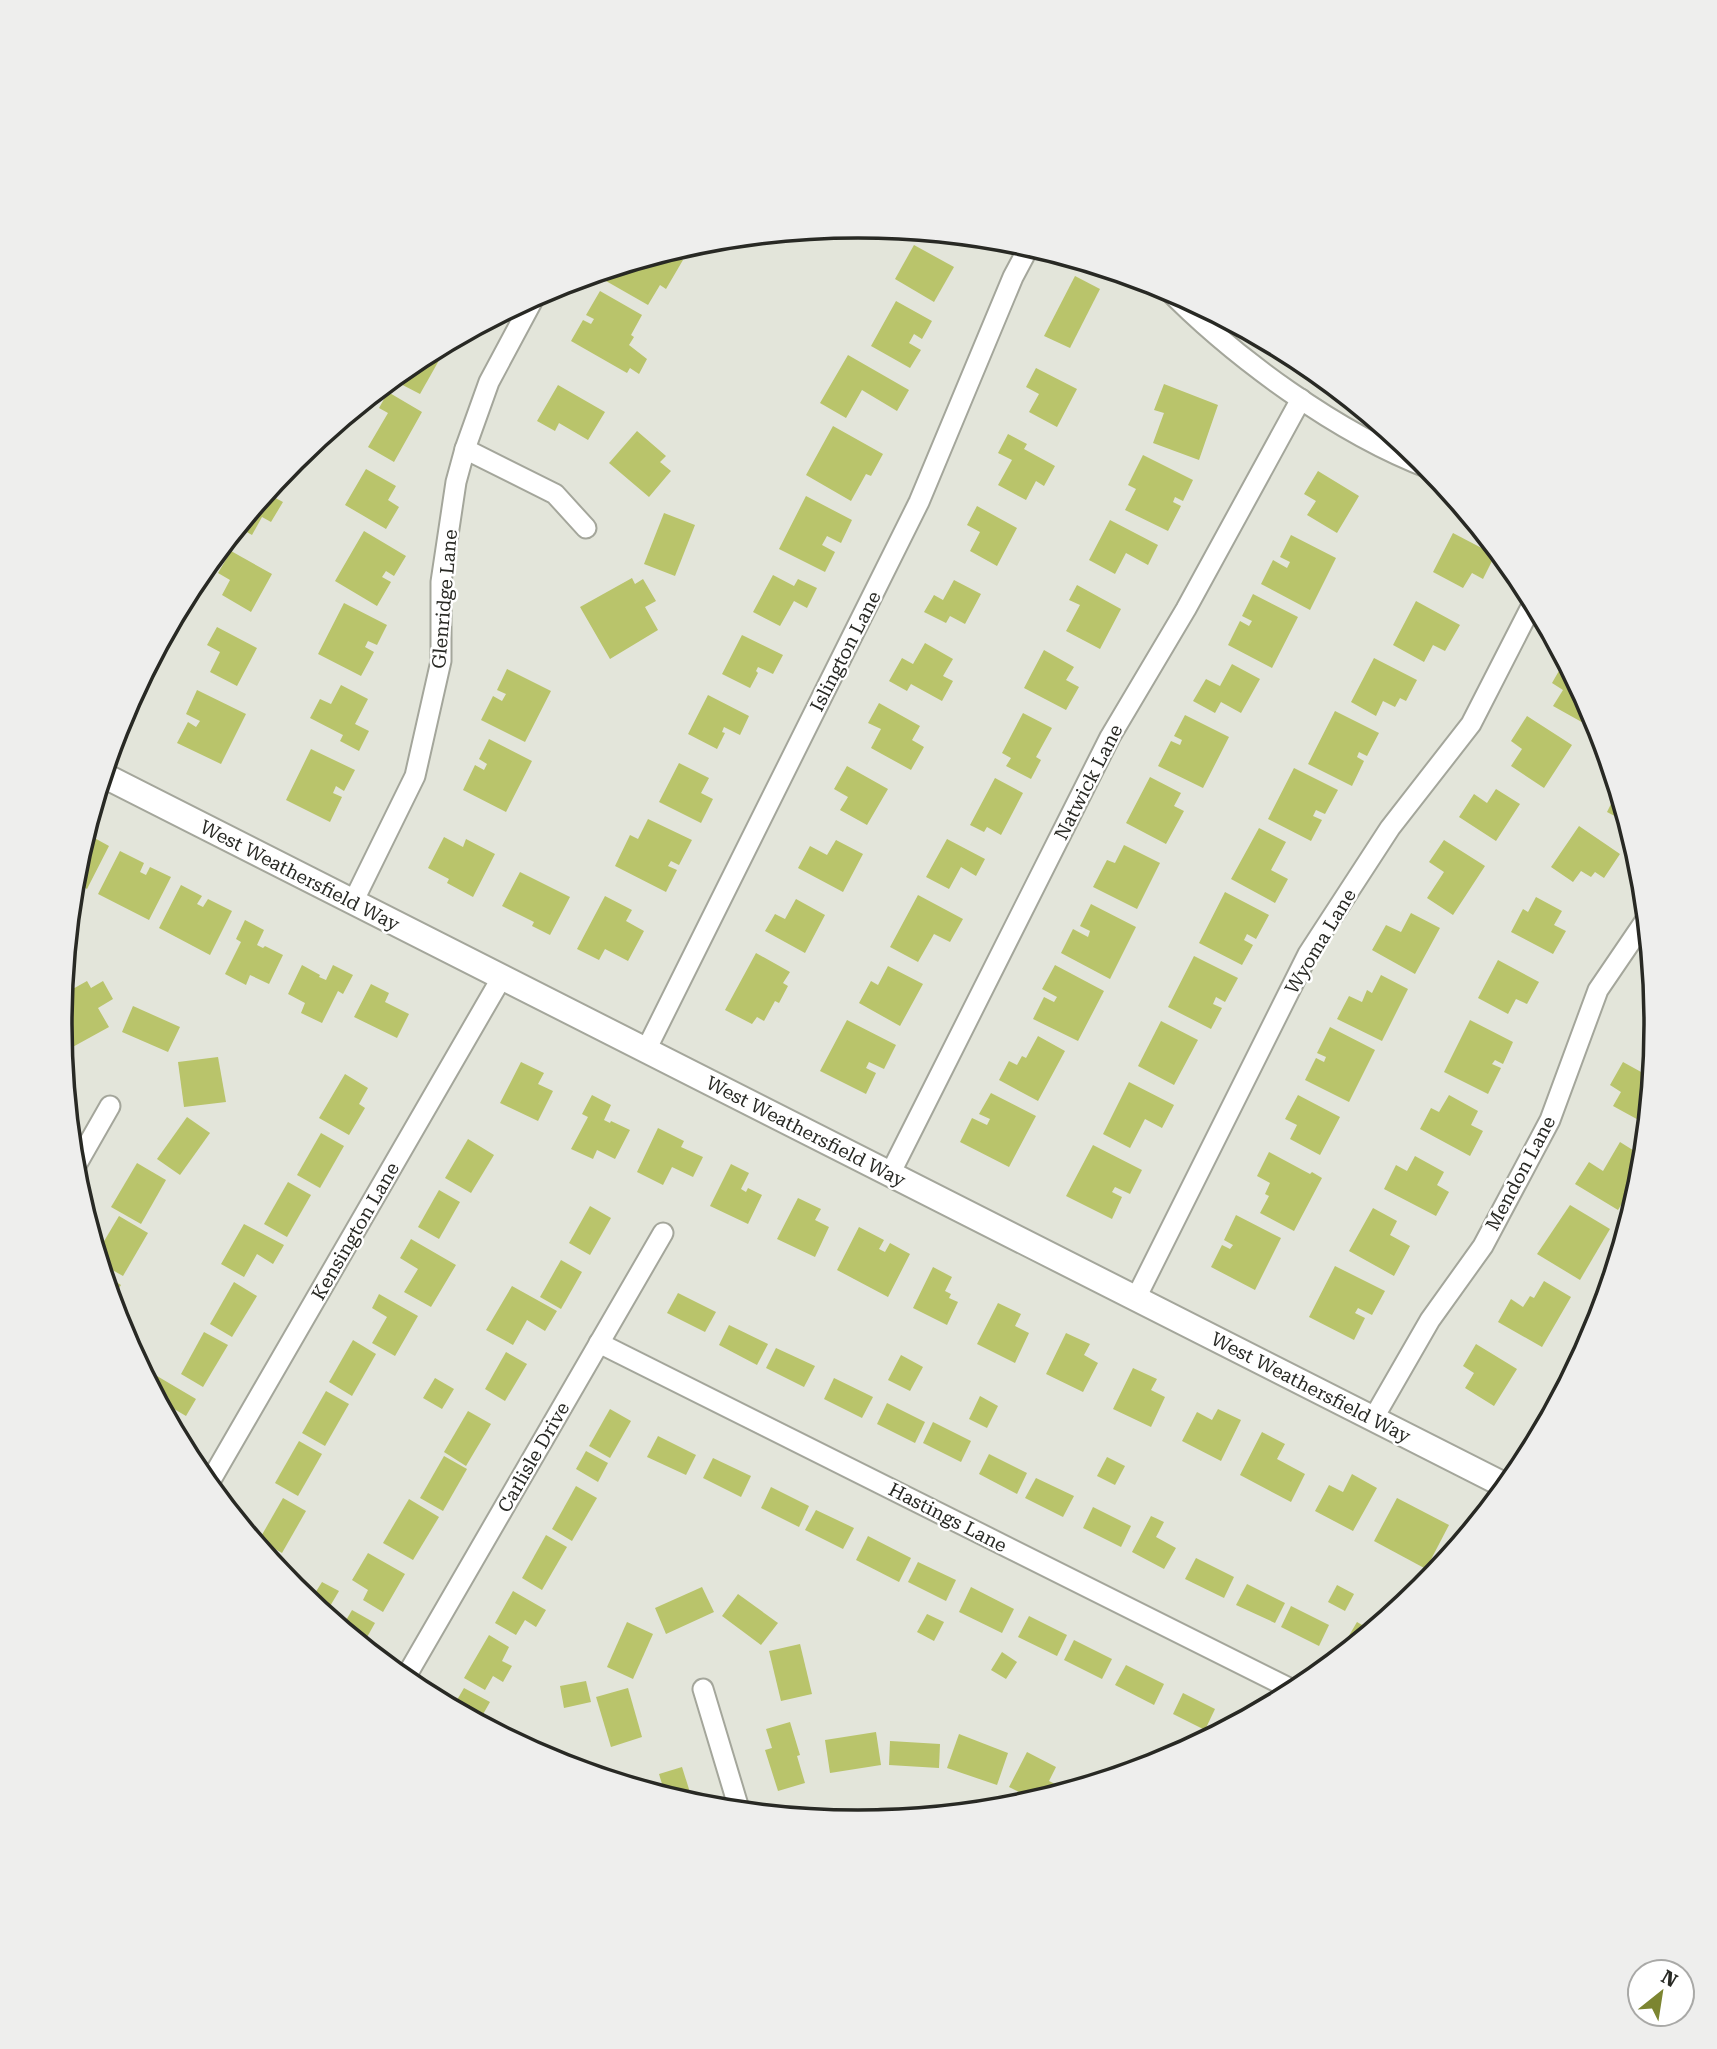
<svg xmlns="http://www.w3.org/2000/svg" width="1717" height="2049" font-family="'Roboto Serif',serif">
  <rect width="100%" height="100%" fill="#e3e5da"/>
  <g fill="#b9c46b">
    <path d="M914,245L954,267L934,302L895,279Z"/>
    <path d="M669,251L683,260L666,289L660,285L648,305L606,281L613,268Z"/>
    <path d="M1075,276L1100,289L1070,348L1044,336Z"/>
    <path d="M600,291L642,315L631,335L634,337L629,345L647,359L639,374L630,368L627,373L571,341L583,320L591,324L594,319L586,315Z"/>
    <path d="M896,301L932,321L922,339L914,334L909,343L921,350L910,368L871,346Z"/>
    <path d="M442,345L446,348L420,394L393,380L415,360Z"/>
    <path d="M848,355L909,390L897,411L862,390L846,418L820,403Z"/>
    <path d="M1036,368L1077,389L1057,427L1029,412L1039,394L1026,387Z"/>
    <path d="M1164,384L1218,405L1199,460L1153,443L1164,413L1154,410Z"/>
    <path d="M558,385L605,412L588,440L559,423L555,431L537,421Z"/>
    <path d="M388,392L422,412L394,462L368,447L388,413L379,408Z"/>
    <path d="M833,426L883,454L871,476L866,474L851,501L806,475Z"/>
    <path d="M637,431L666,456L660,462L671,471L649,497L609,463Z"/>
    <path d="M1008,434L1027,444L1024,449L1055,466L1044,486L1036,481L1026,500L998,485L1012,460L998,453Z"/>
    <path d="M1143,455L1193,480L1183,501L1175,497L1173,502L1181,506L1168,531L1125,510L1136,489L1128,485Z"/>
    <path d="M366,469L396,486L388,500L399,507L386,529L345,505Z"/>
    <path d="M1318,471L1359,496L1337,533L1307,515L1316,501L1304,494Z"/>
    <path d="M266,493L283,502L271,522L262,517L252,535L238,527Z"/>
    <path d="M806,496L852,520L841,543L827,536L822,545L835,552L825,572L779,549Z"/>
    <path d="M977,506L1017,528L997,566L970,551L980,532L967,525Z"/>
    <path d="M664,513L695,525L675,576L644,564Z"/>
    <path d="M1110,520L1158,545L1148,565L1126,553L1115,574L1089,560Z"/>
    <path d="M364,531L406,556L394,576L386,571L382,577L391,582L377,606L335,581Z"/>
    <path d="M1453,533L1495,555L1483,579L1472,573L1463,588L1433,572Z"/>
    <path d="M1291,535L1336,558L1310,610L1261,584L1273,560L1287,568L1290,562L1280,557Z"/>
    <path d="M231,551L272,574L251,612L222,595L230,580L218,573Z"/>
    <path d="M773,575L794,586L798,579L817,588L807,608L794,601L780,626L753,612Z"/>
    <path d="M632,578L635,584L643,579L656,601L645,607L658,630L610,659L580,607Z"/>
    <path d="M954,580L981,594L965,624L950,616L946,623L924,612L934,595L943,600Z"/>
    <path d="M1077,585L1121,609L1100,649L1066,631L1080,605L1069,600Z"/>
    <path d="M1253,594L1298,617L1272,668L1228,645L1240,621L1249,626L1252,621L1242,616Z"/>
    <path d="M1416,601L1460,625L1445,651L1433,645L1424,662L1393,645Z"/>
    <path d="M344,603L387,625L377,645L368,641L365,647L374,652L361,676L318,654Z"/>
    <path d="M217,627L257,648L237,686L210,672L220,652L207,645Z"/>
    <path d="M742,635L783,655L773,674L758,667L756,671L758,673L750,688L722,674Z"/>
    <path d="M925,643L953,659L943,676L953,681L942,701L911,684L907,691L889,681L902,658L913,664Z"/>
    <path d="M1044,650L1074,667L1066,680L1079,687L1066,710L1024,688Z"/>
    <path d="M1374,658L1417,680L1406,701L1400,698L1395,707L1383,701L1376,716L1351,702Z"/>
    <path d="M1564,662L1567,664L1594,713L1587,725L1553,706L1563,690L1552,683Z"/>
    <path d="M1232,664L1260,679L1241,713L1221,702L1215,713L1193,701L1206,679L1220,686Z"/>
    <path d="M507,669L551,691L525,742L481,720L493,696L502,701L506,694L497,690Z"/>
    <path d="M341,685L368,699L355,724L369,731L359,751L340,741L343,735L310,718L320,699L331,704Z"/>
    <path d="M197,690L246,714L221,764L177,743L188,722L196,727L200,721L186,714Z"/>
    <path d="M708,695L749,716L740,735L724,727L722,732L725,733L717,749L688,734Z"/>
    <path d="M879,703L920,726L912,740L924,747L911,770L871,748L881,729L868,723Z"/>
    <path d="M1335,711L1379,733L1367,756L1359,752L1357,757L1364,761L1352,786L1308,764Z"/>
    <path d="M1023,713L1052,728L1036,757L1041,760L1031,779L1006,766L1011,758L1002,753Z"/>
    <path d="M1185,715L1229,737L1203,788L1158,766L1171,741L1180,745L1182,740L1174,736Z"/>
    <path d="M1527,716L1572,745L1544,788L1511,766L1522,749L1511,741Z"/>
    <path d="M489,739L532,761L506,812L463,790L475,765L484,770L487,764L479,759Z"/>
    <path d="M311,749L355,770L344,791L336,786L333,793L342,797L330,822L286,800Z"/>
    <path d="M679,763L709,778L701,793L713,799L701,823L659,802Z"/>
    <path d="M847,766L888,789L867,825L840,810L848,797L834,789Z"/>
    <path d="M1294,768L1338,790L1325,814L1316,810L1313,816L1322,820L1311,841L1268,819Z"/>
    <path d="M1150,777L1181,793L1174,806L1184,811L1166,844L1126,823Z"/>
    <path d="M995,778L1023,793L1001,835L987,827L984,832L970,825Z"/>
    <path d="M1496,789L1520,804L1496,841L1459,817L1474,794L1487,803Z"/>
    <path d="M1618,790L1628,823L1607,812Z"/>
    <path d="M648,819L692,840L679,865L671,861L668,866L677,870L666,892L615,866L630,835L638,839Z"/>
    <path d="M1579,826L1620,854L1604,878L1595,872L1591,877L1581,871L1573,882L1551,867Z"/>
    <path d="M1259,828L1286,842L1271,870L1288,879L1275,903L1231,879Z"/>
    <path d="M89,835L109,846L87,889L74,882L75,868L83,843L84,844Z"/>
    <path d="M444,837L463,847L466,839L495,854L473,897L447,883L449,879L428,868Z"/>
    <path d="M947,839L985,859L976,876L961,867L949,889L926,877Z"/>
    <path d="M836,840L863,854L843,892L798,868L810,846L827,855Z"/>
    <path d="M1444,840L1485,866L1453,915L1427,898L1444,872L1429,862Z"/>
    <path d="M1124,845L1160,863L1137,909L1093,887L1107,860L1115,863Z"/>
    <path d="M120,851L144,863L140,872L146,875L150,867L171,877L149,920L98,894Z"/>
    <path d="M520,872L570,897L550,935L532,926L534,922L502,906Z"/>
    <path d="M181,885L202,896L197,904L203,907L208,899L232,911L210,955L159,928Z"/>
    <path d="M1225,892L1269,915L1256,939L1247,934L1244,940L1253,945L1242,965L1199,943Z"/>
    <path d="M918,895L963,919L950,942L934,934L918,962L890,947Z"/>
    <path d="M605,896L632,910L626,921L644,931L628,961L605,949L599,960L577,949Z"/>
    <path d="M1536,897L1562,911L1554,925L1566,931L1553,954L1511,932L1523,909L1528,912Z"/>
    <path d="M796,899L825,915L805,953L765,931L775,914L785,919Z"/>
    <path d="M1091,904L1136,927L1110,979L1061,953L1073,929L1088,937L1090,931L1080,926Z"/>
    <path d="M1411,913L1440,928L1415,974L1372,950L1386,925L1401,932Z"/>
    <path d="M245,920L264,930L257,945L263,948L265,946L283,955L269,984L250,975L246,985L225,974L241,942L236,939Z"/>
    <path d="M756,953L790,972L783,983L788,986L779,1003L775,1001L764,1021L757,1017L752,1024L725,1010Z"/>
    <path d="M1194,956L1238,978L1225,1002L1216,997L1213,1004L1222,1008L1211,1029L1168,1007Z"/>
    <path d="M1498,960L1539,982L1527,1004L1516,999L1508,1014L1478,998Z"/>
    <path d="M302,965L320,975L319,977L326,980L333,965L353,975L343,994L338,991L322,1023L301,1013L305,1003L288,994Z"/>
    <path d="M1055,965L1104,991L1078,1041L1033,1019L1044,997L1054,1002L1057,997L1042,989Z"/>
    <path d="M888,966L923,984L900,1026L859,1003L871,981L878,985Z"/>
    <path d="M1381,975L1408,989L1382,1041L1337,1019L1349,996L1362,1002L1367,990L1372,993Z"/>
    <path d="M87,981L91,988L103,981L113,999L98,1008L109,1027L69,1049L60,1034V1018L71,1012L62,995Z"/>
    <path d="M371,984L389,993L385,1002L409,1014L397,1038L354,1017Z"/>
    <path d="M1654,991L1656,1009L1647,1004Z"/>
    <path d="M133,1006L180,1027L168,1052L122,1032Z"/>
    <path d="M847,1020L896,1045L884,1069L869,1062L866,1068L876,1073L866,1094L820,1071Z"/>
    <path d="M1470,1020L1513,1042L1503,1064L1495,1060L1492,1064L1501,1068L1488,1094L1444,1072Z"/>
    <path d="M1161,1021L1198,1040L1174,1085L1138,1066Z"/>
    <path d="M1330,1027L1375,1050L1349,1102L1305,1080L1316,1058L1324,1062L1326,1057L1317,1053Z"/>
    <path d="M1657,1030L1655,1049L1649,1045Z"/>
    <path d="M1038,1036L1065,1051L1038,1101L999,1080L1009,1061L1017,1065L1022,1056L1026,1058Z"/>
    <path d="M218,1057L226,1102L184,1107L178,1062Z"/>
    <path d="M521,1062L544,1073L538,1084L553,1091L538,1121L500,1103Z"/>
    <path d="M1623,1062L1652,1078L1649,1114L1644,1123L1613,1106L1621,1092L1610,1085Z"/>
    <path d="M345,1074L368,1088L359,1104L365,1108L349,1135L319,1118Z"/>
    <path d="M1129,1082L1174,1105L1162,1128L1145,1119L1130,1148L1103,1134Z"/>
    <path d="M991,1093L1036,1116L1009,1167L960,1142L972,1118L987,1125L990,1119L979,1114Z"/>
    <path d="M592,1095L611,1105L604,1120L610,1123L611,1121L630,1130L615,1159L597,1150L593,1159L571,1149L588,1117L582,1114Z"/>
    <path d="M1298,1095L1340,1117L1320,1155L1290,1139L1297,1125L1285,1119Z"/>
    <path d="M1449,1095L1478,1111L1471,1125L1483,1131L1470,1156L1420,1129L1431,1108L1439,1112Z"/>
    <path d="M187,1117L210,1133L180,1175L157,1159Z"/>
    <path d="M658,1128L684,1141L681,1147L703,1157L693,1177L672,1167L663,1185L637,1172Z"/>
    <path d="M321,1133L344,1146L320,1188L297,1175Z"/>
    <path d="M468,1139L494,1155L471,1193L445,1178Z"/>
    <path d="M1620,1142L1644,1157L1643,1169L1618,1210L1575,1184L1589,1162L1603,1171Z"/>
    <path d="M1093,1145L1142,1170L1130,1194L1115,1187L1112,1192L1122,1197L1112,1219L1066,1196Z"/>
    <path d="M1269,1152L1310,1174L1312,1172L1322,1178L1294,1231L1260,1213L1269,1196L1265,1194L1270,1183L1257,1176Z"/>
    <path d="M1415,1156L1444,1172L1437,1185L1449,1192L1436,1216L1384,1189L1396,1165L1407,1171Z"/>
    <path d="M137,1163L166,1180L141,1224L111,1207Z"/>
    <path d="M731,1164L749,1173L741,1189L746,1192L748,1188L762,1195L748,1224L710,1206Z"/>
    <path d="M288,1182L311,1195L287,1237L264,1224Z"/>
    <path d="M439,1190L460,1202L439,1239L418,1227Z"/>
    <path d="M798,1198L821,1209L815,1220L829,1227L815,1257L777,1239Z"/>
    <path d="M1570,1205L1610,1229L1580,1280L1537,1254Z"/>
    <path d="M590,1206L611,1218L590,1255L569,1243Z"/>
    <path d="M1373,1208L1397,1221L1390,1235L1410,1246L1394,1276L1349,1251Z"/>
    <path d="M1236,1215L1281,1238L1255,1290L1211,1267L1222,1245L1230,1249L1233,1245L1224,1240Z"/>
    <path d="M119,1216L148,1233L123,1276L100,1263L97,1253Z"/>
    <path d="M244,1224L284,1245L273,1264L257,1254L244,1277L221,1264Z"/>
    <path d="M859,1227L884,1240L879,1249L885,1252L890,1243L910,1254L888,1297L837,1270Z"/>
    <path d="M411,1239L456,1265L431,1307L404,1292L418,1269L400,1258Z"/>
    <path d="M561,1260L582,1272L561,1309L540,1297Z"/>
    <path d="M1335,1266L1385,1291L1372,1315L1358,1308L1355,1313L1365,1318L1354,1340L1309,1317Z"/>
    <path d="M933,1267L952,1277L945,1291L951,1294L949,1298L958,1302L947,1325L913,1308Z"/>
    <path d="M103,1274L121,1285L112,1299L110,1298Z"/>
    <path d="M1544,1281L1571,1297L1542,1347L1498,1322L1511,1299L1523,1307L1530,1296L1534,1298Z"/>
    <path d="M234,1282L257,1296L232,1337L210,1324Z"/>
    <path d="M512,1286L557,1311L545,1331L527,1320L513,1345L486,1330Z"/>
    <path d="M678,1293L716,1312L705,1332L667,1313Z"/>
    <path d="M379,1294L418,1316L395,1356L372,1343L387,1317L372,1308Z"/>
    <path d="M998,1303L1021,1314L1015,1326L1029,1333L1015,1363L977,1344Z"/>
    <path d="M729,1325L768,1344L757,1365L719,1345Z"/>
    <path d="M204,1332L228,1345L203,1387L181,1374Z"/>
    <path d="M1066,1333L1090,1344L1084,1355L1098,1363L1083,1392L1046,1374Z"/>
    <path d="M353,1340L376,1354L352,1396L329,1382Z"/>
    <path d="M1476,1344L1517,1369L1494,1406L1465,1388L1474,1373L1463,1366Z"/>
    <path d="M776,1348L815,1366L804,1387L766,1368Z"/>
    <path d="M506,1352L527,1364L505,1401L485,1389Z"/>
    <path d="M901,1355L923,1367L910,1391L888,1380Z"/>
    <path d="M1133,1368L1157,1379L1151,1390L1165,1397L1151,1427L1113,1409Z"/>
    <path d="M157,1376L196,1399L186,1416L169,1406L165,1414L151,1387Z"/>
    <path d="M435,1378L454,1389L442,1409L423,1398Z"/>
    <path d="M834,1378L873,1397L862,1418L824,1399Z"/>
    <path d="M326,1391L349,1404L325,1446L302,1433Z"/>
    <path d="M980,1396L998,1406L987,1428L969,1419Z"/>
    <path d="M887,1403L925,1422L915,1443L877,1424Z"/>
    <path d="M610,1409L631,1421L610,1458L589,1446Z"/>
    <path d="M1218,1409L1241,1420L1221,1461L1182,1441L1197,1412L1212,1420Z"/>
    <path d="M468,1411L491,1424L466,1466L444,1452Z"/>
    <path d="M933,1422L971,1441L961,1462L923,1443Z"/>
    <path d="M1262,1432L1285,1444L1277,1459L1305,1474L1291,1502L1240,1475Z"/>
    <path d="M658,1436L696,1455L686,1475L647,1457Z"/>
    <path d="M299,1441L322,1454L298,1496L275,1483Z"/>
    <path d="M586,1451L608,1463L598,1482L576,1469Z"/>
    <path d="M989,1454L1027,1473L1017,1494L979,1474Z"/>
    <path d="M444,1456L467,1469L443,1511L420,1498Z"/>
    <path d="M1107,1457L1125,1466L1115,1485L1097,1476Z"/>
    <path d="M713,1458L751,1476L741,1497L703,1478Z"/>
    <path d="M1352,1474L1377,1488L1353,1531L1315,1511L1329,1485L1343,1492Z"/>
    <path d="M1036,1478L1074,1496L1063,1517L1025,1498Z"/>
    <path d="M576,1486L597,1498L572,1541L552,1529Z"/>
    <path d="M771,1487L809,1506L799,1527L761,1508Z"/>
    <path d="M283,1498L306,1511L282,1553L259,1540Z"/>
    <path d="M1397,1498L1449,1525L1426,1569L1374,1541Z"/>
    <path d="M409,1499L439,1517L413,1560L383,1543Z"/>
    <path d="M1093,1507L1131,1526L1121,1547L1083,1528Z"/>
    <path d="M816,1510L854,1528L843,1549L805,1530Z"/>
    <path d="M1151,1516L1164,1522L1156,1537L1176,1548L1164,1569L1132,1552Z"/>
    <path d="M546,1535L567,1547L542,1590L522,1578Z"/>
    <path d="M868,1536L911,1558L899,1582L856,1560Z"/>
    <path d="M368,1553L405,1574L383,1612L363,1600L368,1590L352,1580Z"/>
    <path d="M1196,1558L1234,1577L1224,1598L1185,1579Z"/>
    <path d="M918,1562L956,1580L946,1601L908,1582Z"/>
    <path d="M322,1582L339,1591L329,1608L312,1598Z"/>
    <path d="M1247,1584L1285,1603L1275,1623L1236,1605Z"/>
    <path d="M1337,1585L1354,1594L1345,1611L1328,1602Z"/>
    <path d="M702,1587L714,1612L666,1634L655,1608Z"/>
    <path d="M971,1587L1014,1609L1002,1633L959,1612Z"/>
    <path d="M513,1591L546,1610L536,1627L525,1620L516,1635L495,1623Z"/>
    <path d="M738,1594L778,1623L761,1645L722,1616Z"/>
    <path d="M1291,1606L1329,1625L1319,1646L1281,1627Z"/>
    <path d="M352,1610L375,1623L362,1646L341,1629Z"/>
    <path d="M927,1614L944,1622L934,1641L917,1632Z"/>
    <path d="M1029,1616L1067,1635L1057,1656L1018,1637Z"/>
    <path d="M1377,1616L1385,1621L1356,1645L1347,1639L1357,1622L1369,1629Z"/>
    <path d="M627,1622L653,1634L633,1679L607,1667Z"/>
    <path d="M489,1635L509,1647L502,1661L512,1666L503,1682L493,1676L485,1690L464,1678Z"/>
    <path d="M1074,1640L1112,1659L1102,1679L1064,1660Z"/>
    <path d="M800,1644L812,1694L781,1701L769,1651Z"/>
    <path d="M1002,1652L1017,1662L1006,1679L991,1670Z"/>
    <path d="M1126,1665L1164,1684L1154,1705L1115,1685Z"/>
    <path d="M586,1681L591,1702L564,1708L560,1686Z"/>
    <path d="M464,1688L490,1702L478,1723L449,1707L451,1703L454,1705Z"/>
    <path d="M628,1688L642,1737L611,1747L596,1697Z"/>
    <path d="M1183,1693L1215,1709L1205,1730L1173,1714Z"/>
    <path d="M1228,1716L1240,1722L1219,1733Z"/>
    <path d="M790,1722L800,1755L797,1756L805,1783L778,1791L765,1750L772,1748L766,1729Z"/>
    <path d="M876,1732L881,1765L830,1773L825,1740Z"/>
    <path d="M959,1734L1008,1753L997,1785L947,1768Z"/>
    <path d="M890,1741L940,1744L939,1768L889,1765Z"/>
    <path d="M1027,1752L1056,1767L1049,1781L1065,1789L1062,1794L1037,1801L1009,1787Z"/>
    <path d="M682,1767L694,1805L666,1797L659,1774Z"/>
  </g>
  <g fill="none" stroke-linecap="round" stroke-linejoin="round">
    <g stroke="#a4a69b" stroke-width="23">
      <g id="minor">
        <path d="M1164,286C1233,357 1338,434 1431,469"/>
        <path d="M465,449L555,494L586,528"/>
        <path d="M353,902L415,776L441,661V582L456,482L465,449L489,382L535,296"/>
        <path d="M646,1050L919,502L1013,277L1030,245"/>
        <path d="M74,1169L110,1106"/>
        <path d="M890,1174L1110,737L1186,609L1301,399"/>
        <path d="M1136,1298L1308,954L1390,828L1471,724L1534,601"/>
        <path d="M599,1343L1297,1692"/>
        <path d="M1373,1419L1430,1320L1483,1246L1550,1120L1598,990L1647,918"/>
        <path d="M208,1485L502,977"/>
        <path d="M404,1680L663,1233"/>
        <path d="M703,1689L740,1812"/>
        <path d="M864,1823L881,1819H907"/>
      </g>
    </g>
    <g stroke="#a4a69b" stroke-width="28">
      <path id="tertiary" d="M103,775L1508,1487"/>
    </g>
    <use href="#minor" stroke="#fff" stroke-width="19"/>
    <use href="#tertiary" stroke="#fff" stroke-width="24"/>
  </g>
  <g text-anchor="middle" stroke-width="5" stroke-linejoin="round" paint-order="stroke">
    <g font-size="19" fill="#282924" stroke="#fff">
      <text transform="translate(444 599) rotate(-85)" y="7">Glenridge Lane</text>
      <text transform="translate(845 651) rotate(-63)" y="7">Islington Lane</text>
      <text transform="translate(1088 782) rotate(-63)" y="7">Natwick Lane</text>
      <text transform="translate(300 875) rotate(27)" y="7">West Weathersfield Way</text>
      <text transform="translate(1320 941) rotate(-59)" y="7">Wyoma Lane</text>
      <text transform="translate(806 1131) rotate(27)" y="7">West Weathersfield Way</text>
      <text transform="translate(1520 1173) rotate(-62)" y="7">Mendon Lane</text>
      <text transform="translate(355 1231) rotate(-60)" y="7">Kensington Lane</text>
      <text transform="translate(1311 1387) rotate(27)" y="7">West Weathersfield Way</text>
      <text transform="translate(533 1457) rotate(-60)" y="7">Carlisle Drive</text>
      <text transform="translate(948 1517) rotate(27)" y="7">Hastings Lane</text>
    </g>
  </g>
  <path d="M0 0H1717V2049H0ZM72 1024a786 786 0 1 1 1572 0a786 786 0 1 1-1572 0Z" fill="#eeeeed" fill-rule="evenodd"/>
  <path fill="none" stroke="#282924" stroke-width="3.5" d="M72 1024a786 786 0 1 1 1572 0a786 786 0 1 1-1572 0Z"/>
  <g transform="translate(1661 1993) rotate(30)"><circle r="33" fill="#ffffff" stroke="#a9a9a7" stroke-width="2"/>
  <path d="M0-5L12 26L0 18L-12 26Z" fill="#7c8531"/>
  <text y="-10" font-size="19" font-weight="bold" text-anchor="middle" fill="#282924">N</text>
  </g>
</svg>
